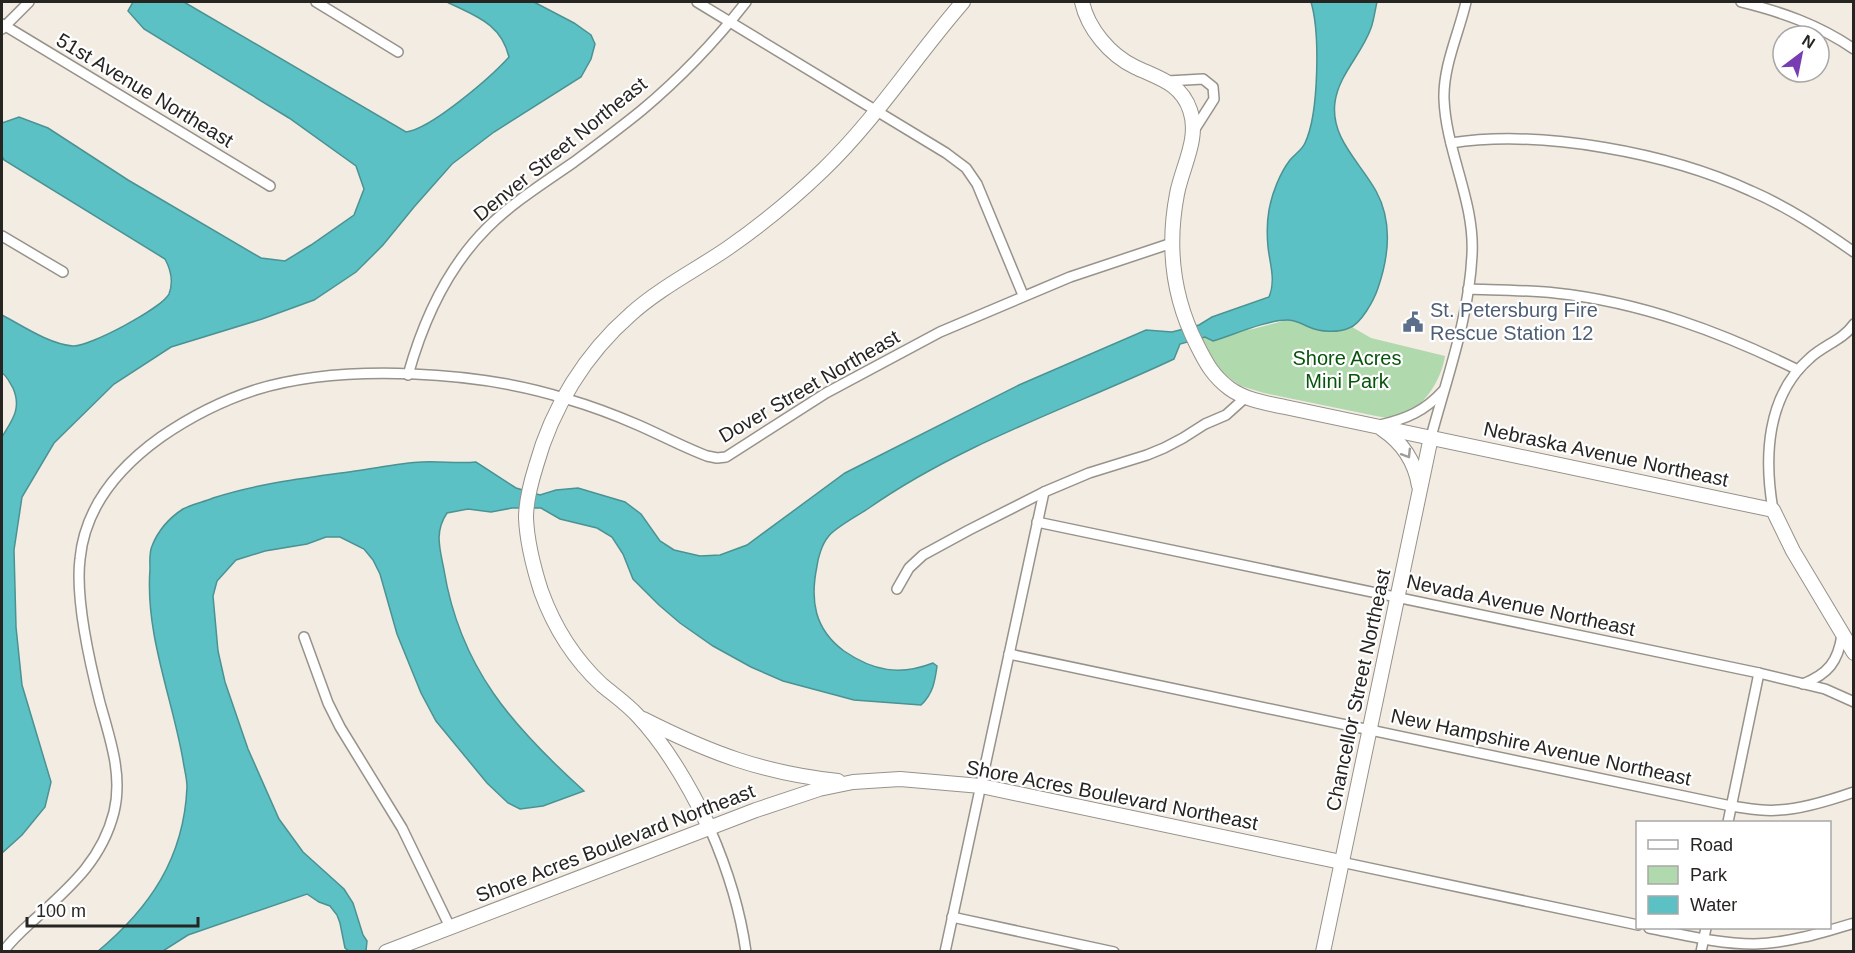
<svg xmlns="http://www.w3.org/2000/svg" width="1855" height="953" font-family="Arial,sans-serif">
  <rect width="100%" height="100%" fill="#f2ece3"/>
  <path fill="#b0d9ad" d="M1287,320C1313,324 1323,336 1352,327L1371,338L1445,356C1441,382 1421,414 1391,418C1387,418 1381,417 1376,416L1264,393L1241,386L1225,375L1213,362L1200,338L1253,329Z"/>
  <g fill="#5bc1c4" stroke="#4b9293" stroke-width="1.5">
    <path d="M133,2H184L406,132C431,129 491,77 509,57C501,23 475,16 447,2H534L574,23L591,35L595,44L591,59L581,77L494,132L452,164L414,207L383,245L356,272L314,300L262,319L171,347L114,384L54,443L22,497L14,550L16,627L22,685L51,782L45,807L22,835L2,853V437C12,420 22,409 13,388C9,382 8,377 2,373V315C23,326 49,344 73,346C89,347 162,308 169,294C174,281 171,270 165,259L4,160L2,156V123L19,117L48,128L128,180L261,258L285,261L311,245L354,215L364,189L356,166L289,118L144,29L128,11Z"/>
    <path d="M1311,2H1377C1375,10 1374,20 1371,28C1362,54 1339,74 1335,102C1330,138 1360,162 1376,191C1393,222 1389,256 1378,288C1374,300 1361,324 1349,328C1338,333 1320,332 1309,327C1302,324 1296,320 1287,320C1267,320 1233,335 1213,341L1205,337L1180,344L1174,359C1072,407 962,443 869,508C859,515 834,528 828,537C822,544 818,558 817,566C810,600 814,629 844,651C873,671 900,676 933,663L937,666C935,681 933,694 921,705L854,700L783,681L751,667L713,646L680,623L659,605L633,579L623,554L612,537L597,528L560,519L541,508H512L491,512L468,509L447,513C434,532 440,549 444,570C460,668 513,727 584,791L543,806L520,809L508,803L487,783L436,721L421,693L397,634L380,574L373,560L364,549L340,537H326L307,544L265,551L236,560L217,581L213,596L218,651L225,682L248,749L279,819L303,852L344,889L353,903L363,935L367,941L366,951H349L345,948L340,923L337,915L330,906L319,902L307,894L188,935L163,951L97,952C150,908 184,858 187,787C187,778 184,768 183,760C172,697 145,634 150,569C150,562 149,553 152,546C158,531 169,518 183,509C192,504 204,502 213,498C259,483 307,478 355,471C377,468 400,463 422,462C441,461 458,464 476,462L516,488L540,495L556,490L578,488L625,502L641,514L660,541L674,550L700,556L720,555L747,545L845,473L1019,385L1146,330L1172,332L1199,325L1212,317L1269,297C1276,280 1270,265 1268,247C1267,236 1267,221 1269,210C1272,193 1280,173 1290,160C1295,154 1302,150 1305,143C1319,114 1320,32 1311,2Z"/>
  </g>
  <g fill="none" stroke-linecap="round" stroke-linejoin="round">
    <g stroke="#97928a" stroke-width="12">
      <g id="street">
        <path d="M316,2L398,52"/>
        <path d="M697,2L946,153L966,168L977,184L1023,295"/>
        <path d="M1741,2C1782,12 1819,25 1854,49"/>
        <path d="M2,24L270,186"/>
        <path d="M2,29L29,2"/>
        <path d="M1168,81L1203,79L1213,87L1214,99L1193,132"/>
        <path d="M1451,143C1541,129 1669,153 1751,191C1788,207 1821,229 1854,252"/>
        <path d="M2,236L63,272"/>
        <path d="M1468,289C1497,290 1527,290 1555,293C1641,302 1721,332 1798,370"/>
        <path d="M408,375C423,321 447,268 487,228C513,202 544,183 574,162C597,145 620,128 642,110C679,79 717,39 746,2"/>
        <path d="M1380,425C1406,419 1425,411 1443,391"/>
        <path d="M1431,437C1447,377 1469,318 1472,255C1475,201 1446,152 1444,99C1443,66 1459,33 1466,2"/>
        <path d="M1773,510C1764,458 1766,396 1810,358C1824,345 1843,340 1854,324"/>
        <path d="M1037,522L1759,673L1825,689L1854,702"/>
        <path d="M897,589L909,568L923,555L969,530L1044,492L1089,473L1147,455L1164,448L1183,438L1205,424L1226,415L1246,397"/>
        <path d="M304,637L328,703L340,727L402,828L450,927"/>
        <path d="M1009,654L1731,806C1747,808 1763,812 1779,810C1803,809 1831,800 1854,792"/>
        <path d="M1803,684C1828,674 1838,662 1842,635"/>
        <path d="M1728,822L1759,673"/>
        <path d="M710,829C727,868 740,908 746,952"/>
        <path d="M1341,862L1638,925"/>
        <path d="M952,917L1114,952"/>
        <path d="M1649,928C1684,935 1719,944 1754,944C1789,943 1821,933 1854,923"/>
        <path d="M3,952C12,939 24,929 36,918C70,887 102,860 114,812C123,775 110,739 100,703C90,664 75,600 80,559C85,506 119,467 161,437C190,417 221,401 255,390C343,363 479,371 567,399C591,406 615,415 638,425C661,435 683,447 707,456L717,458L726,457L826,393L940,332L1070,277L1172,243"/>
        <path d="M945,952L1044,492"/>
        <path d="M1701,952L1706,928"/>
      </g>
    </g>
    <g stroke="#97928a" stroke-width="16">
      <g id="secondary">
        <path d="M1082,2C1088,29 1110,55 1135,67C1158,78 1181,83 1190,110C1200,138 1182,167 1177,194C1167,246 1173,298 1197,345C1206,363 1213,376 1229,388C1245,400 1266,403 1285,407L1773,510L1793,551L1854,653"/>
        <path d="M1382,429C1403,443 1415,461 1419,486"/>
        <path d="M643,719C710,753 763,773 838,781"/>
        <path d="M710,829C691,789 668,748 638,716C627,704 614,695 602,685C574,659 554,627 541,591C534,569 527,542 526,518C526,501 531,482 536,466C552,408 585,354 631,314C660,288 696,270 728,248C761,225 794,198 823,170C876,119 915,57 963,2"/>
        <path d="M386,952L756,810L819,789L853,782L900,779L981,786L1341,862"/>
        <path d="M1323,952L1431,437"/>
      </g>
    </g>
    <use href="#street" stroke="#fff" stroke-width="9"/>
    <use href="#secondary" stroke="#fff" stroke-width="14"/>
  </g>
  <defs><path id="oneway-chevron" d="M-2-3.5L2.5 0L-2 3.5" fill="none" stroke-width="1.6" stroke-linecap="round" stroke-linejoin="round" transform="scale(1.5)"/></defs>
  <use stroke="#9e9d9c" href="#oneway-chevron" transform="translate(1407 454) rotate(58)"/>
  <defs>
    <g id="civic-bare" transform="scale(1.62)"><path d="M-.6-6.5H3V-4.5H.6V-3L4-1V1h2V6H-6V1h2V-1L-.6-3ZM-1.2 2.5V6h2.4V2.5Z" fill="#5c6f8a" stroke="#fff" stroke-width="2.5" paint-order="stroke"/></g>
  </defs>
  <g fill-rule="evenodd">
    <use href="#civic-bare" x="1413" y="322"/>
  </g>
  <g text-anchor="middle" stroke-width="4.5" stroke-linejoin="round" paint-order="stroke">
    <g font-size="20" fill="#272522" stroke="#fff">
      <text transform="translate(145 90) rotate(31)" y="7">51st Avenue Northeast</text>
      <text transform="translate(560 149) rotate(-39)" y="7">Denver Street Northeast</text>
      <text transform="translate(809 386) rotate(-30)" y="7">Dover Street Northeast</text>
      <text transform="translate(1606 454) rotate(12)" y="7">Nebraska Avenue Northeast</text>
      <text transform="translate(1521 605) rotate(12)" y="7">Nevada Avenue Northeast</text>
      <text transform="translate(1358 690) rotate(-78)" y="7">Chancellor Street Northeast</text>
      <text transform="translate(1541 747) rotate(12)" y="7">New Hampshire Avenue Northeast</text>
      <text transform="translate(1112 795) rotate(11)" y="7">Shore Acres Boulevard Northeast</text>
      <text transform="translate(615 843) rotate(-21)" y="7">Shore Acres Boulevard Northeast</text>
    </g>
    <g font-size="20" fill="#4e5e75" stroke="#fff" text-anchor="start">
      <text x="1430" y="317">St. Petersburg Fire<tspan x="1430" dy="23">Rescue Station 12</tspan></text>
    </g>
    <g font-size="20" fill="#07550b" stroke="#fff">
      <text x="1347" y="365">Shore Acres<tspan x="1347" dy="23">Mini Park</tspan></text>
    </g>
  </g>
  <rect width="1855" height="953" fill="none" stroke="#272522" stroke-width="6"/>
  <rect x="1636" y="821" width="195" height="108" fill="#ffffff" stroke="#a9a8a7" stroke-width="1.5"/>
  <rect x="1648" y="840" width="30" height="9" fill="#ffffff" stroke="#a9a8a7" stroke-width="1.5"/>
  <text x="1690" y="851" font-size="18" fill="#272522">Road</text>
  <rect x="1648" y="866" width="30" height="18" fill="#b0d9ad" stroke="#a9a8a7" stroke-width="1.5"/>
  <text x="1690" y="881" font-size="18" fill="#272522">Park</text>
  <rect x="1648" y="896" width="30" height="18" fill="#5bc1c4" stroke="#a9a8a7" stroke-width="1.5"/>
  <text x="1690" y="911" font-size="18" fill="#272522">Water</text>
  <g transform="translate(1801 54) rotate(32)"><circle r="28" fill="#ffffff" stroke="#a9a8a7" stroke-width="1.5"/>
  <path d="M0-4.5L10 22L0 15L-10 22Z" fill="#783db3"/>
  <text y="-9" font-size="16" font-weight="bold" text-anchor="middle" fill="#272522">N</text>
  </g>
  <path d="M27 917v9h171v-9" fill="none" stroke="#272522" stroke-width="3"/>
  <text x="36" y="917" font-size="18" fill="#272522" stroke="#ffffff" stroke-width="4.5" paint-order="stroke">100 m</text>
</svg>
